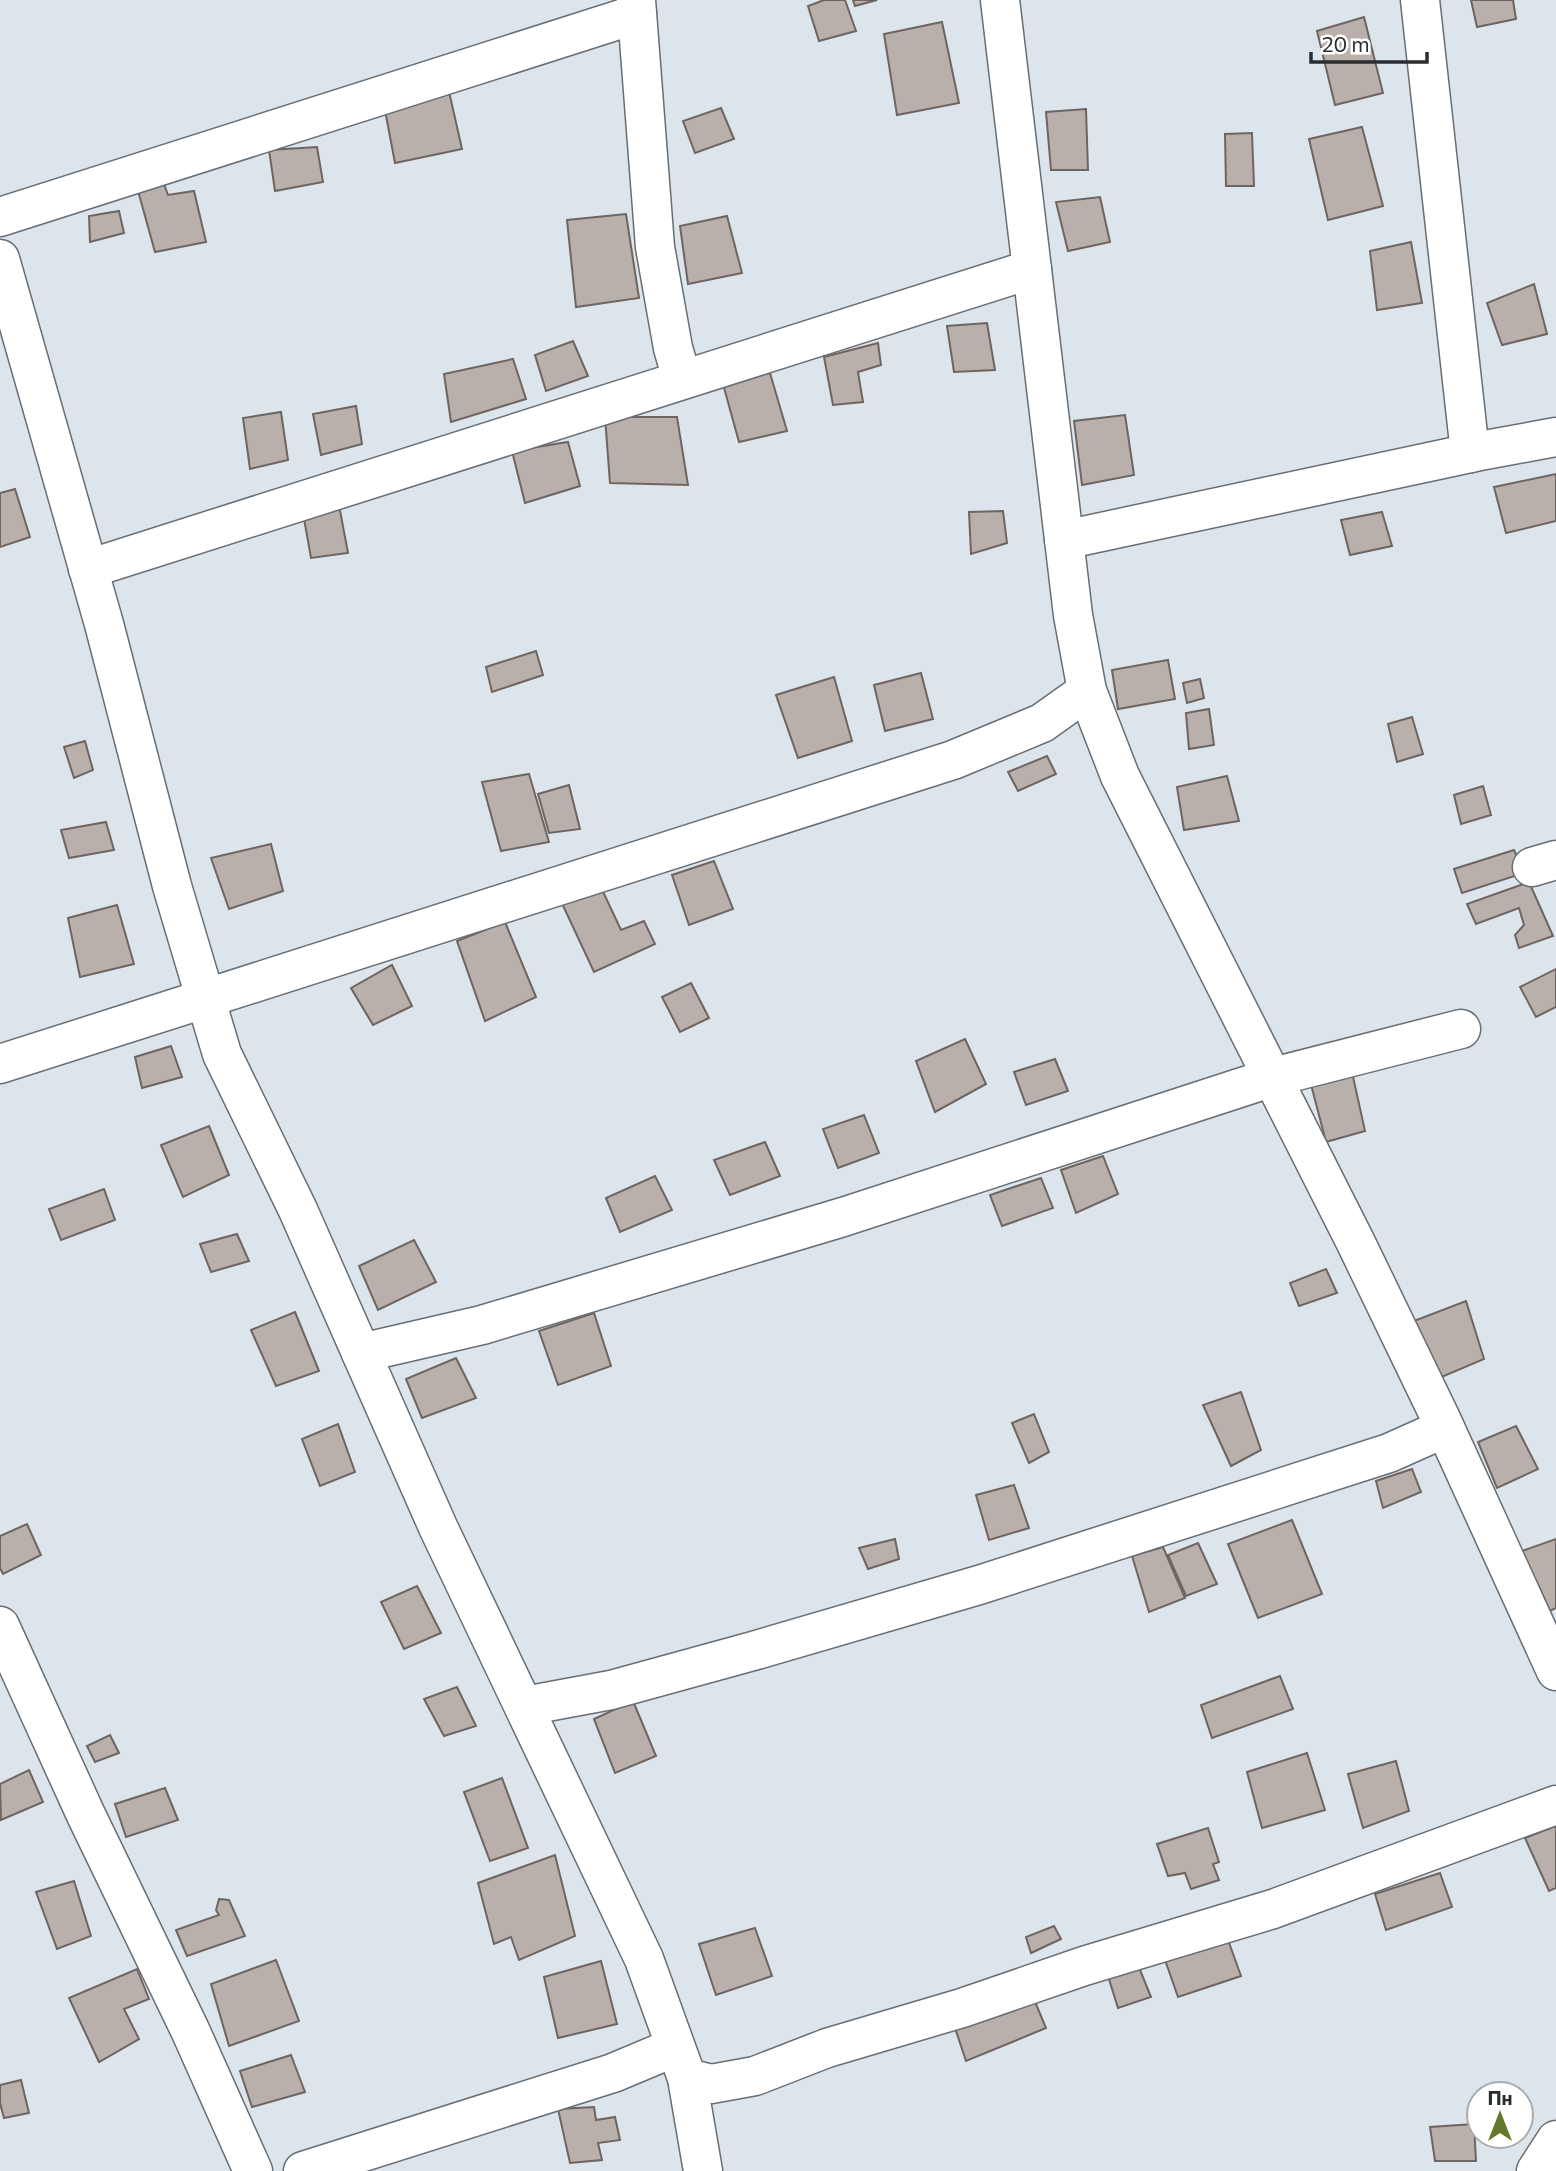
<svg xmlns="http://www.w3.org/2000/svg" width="1556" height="2171" font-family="Commissioner,sans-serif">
  <rect width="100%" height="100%" fill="#dde5ec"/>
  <g fill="#b9afab" stroke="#6e6561" stroke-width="2">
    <path d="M824,0H845L856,31L819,41L808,6Z"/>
    <path d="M853,0H877L855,6Z"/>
    <path d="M1471,0H1513L1516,19L1477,27Z"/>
    <path d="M1364,17L1383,93L1335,105L1317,31Z"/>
    <path d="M942,22L959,103L897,115L884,34Z"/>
    <path d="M448,87L462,149L395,163L384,105Z"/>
    <path d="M721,108L734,139L695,153L683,121Z"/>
    <path d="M1086,109L1088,170H1051L1046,112Z"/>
    <path d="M1362,127L1383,206L1328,220L1309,139Z"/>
    <path d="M1252,133L1254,186H1226L1225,134Z"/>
    <path d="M317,147L323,182L275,191L269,150Z"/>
    <path d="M160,173L168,195L194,191L206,242L155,252L135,180Z"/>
    <path d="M1100,197L1110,242L1068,251L1056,202Z"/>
    <path d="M119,211L124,233L90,242L89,216Z"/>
    <path d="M626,214L639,298L576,307L567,220Z"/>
    <path d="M727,216L742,273L688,284L680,226Z"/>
    <path d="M1411,242L1422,303L1377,310L1370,251Z"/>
    <path d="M1534,284L1547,334L1502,345L1487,303Z"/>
    <path d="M987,323L995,370L954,372L947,326Z"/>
    <path d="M573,341L588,376L546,391L535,355Z"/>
    <path d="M878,343L881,365L858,372L863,402L833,405L824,357Z"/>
    <path d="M513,359L526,399L451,422L444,374Z"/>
    <path d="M770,373L787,431L739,442L723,384Z"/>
    <path d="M356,406L362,444L321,455L313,414Z"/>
    <path d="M281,412L288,460L250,469L243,418Z"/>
    <path d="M1125,415L1134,475L1082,485L1074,421Z"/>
    <path d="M605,417H677L688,485L610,483Z"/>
    <path d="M568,442L580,486L525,503L512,451Z"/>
    <path d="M1556,474V521L1506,533L1494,487Z"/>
    <path d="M15,489L30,537L0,547V493Z"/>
    <path d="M339,505L348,553L311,558L303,513Z"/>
    <path d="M1003,511L1007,543L971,554L969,512Z"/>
    <path d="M1382,512L1392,546L1350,555L1341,520Z"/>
    <path d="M536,651L543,675L492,692L486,667Z"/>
    <path d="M1168,660L1175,699L1118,709L1112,670Z"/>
    <path d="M921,673L933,719L885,731L874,685Z"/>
    <path d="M834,677L852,741L798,758L776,695Z"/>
    <path d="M1200,679L1204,698L1187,703L1183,683Z"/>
    <path d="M1209,709L1214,745L1189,749L1186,713Z"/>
    <path d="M1412,717L1423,754L1397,762L1388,724Z"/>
    <path d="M85,741L93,770L74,778L64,747Z"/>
    <path d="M1047,756L1056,774L1018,791L1008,772Z"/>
    <path d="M529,774L549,842L501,851L482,782Z"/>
    <path d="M1227,776L1239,821L1184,830L1177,787Z"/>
    <path d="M569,785L580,829L549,833L538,794Z"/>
    <path d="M1483,786L1491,815L1461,824L1454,795Z"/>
    <path d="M106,822L114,850L69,858L61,830Z"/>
    <path d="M271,844L283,891L229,909L211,858Z"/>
    <path d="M1514,850L1524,873L1462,893L1454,869Z"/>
    <path d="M714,861L733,909L689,925L672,875Z"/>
    <path d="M598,881L621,930L644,921L655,944L594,972L559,897Z"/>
    <path d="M1529,882L1553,936L1519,948L1515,935L1524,925L1519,908L1476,924L1467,904Z"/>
    <path d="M117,905L134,964L80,977L68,918Z"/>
    <path d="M505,922L536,997L485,1021L457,941Z"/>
    <path d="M392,965L412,1006L373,1025L351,988Z"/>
    <path d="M1556,969V1007L1536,1017L1520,987Z"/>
    <path d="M691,983L709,1018L680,1032L662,997Z"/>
    <path d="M965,1039L986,1084L935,1112L916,1061Z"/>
    <path d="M171,1046L182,1077L142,1088L135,1057Z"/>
    <path d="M1055,1059L1068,1091L1026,1105L1014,1072Z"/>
    <path d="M1350,1063L1365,1131L1326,1142L1308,1073Z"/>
    <path d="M864,1115L879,1153L838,1168L823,1129Z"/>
    <path d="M209,1126L229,1175L183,1197L161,1145Z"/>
    <path d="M765,1142L780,1176L730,1195L714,1160Z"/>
    <path d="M1103,1156L1118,1194L1076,1213L1061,1170Z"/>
    <path d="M655,1176L672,1210L620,1232L606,1198Z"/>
    <path d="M1041,1178L1053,1208L1002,1226L990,1195Z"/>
    <path d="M104,1189L115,1220L61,1240L49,1209Z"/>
    <path d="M237,1234L249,1261L211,1272L200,1244Z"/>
    <path d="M414,1240L436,1282L378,1310L359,1266Z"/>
    <path d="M1326,1269L1337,1293L1299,1306L1290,1283Z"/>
    <path d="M1466,1301L1484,1359L1430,1382L1411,1322Z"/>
    <path d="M295,1312L319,1371L276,1386L251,1330Z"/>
    <path d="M594,1313L611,1366L558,1385L539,1331Z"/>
    <path d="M456,1358L476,1398L422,1418L406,1379Z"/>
    <path d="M1241,1392L1261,1450L1231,1466L1203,1405Z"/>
    <path d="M1034,1414L1049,1452L1029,1463L1012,1423Z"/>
    <path d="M338,1424L355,1472L320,1486L302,1439Z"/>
    <path d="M1516,1426L1538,1469L1497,1488L1478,1442Z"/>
    <path d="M1412,1469L1421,1492L1383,1508L1376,1481Z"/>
    <path d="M1014,1485L1029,1528L989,1540L976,1495Z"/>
    <path d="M1292,1520L1322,1594L1258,1618L1228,1544Z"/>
    <path d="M27,1524L41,1555L3,1574L0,1568V1536Z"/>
    <path d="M895,1539L899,1559L868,1569L859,1548Z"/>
    <path d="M1556,1539V1608L1550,1611L1522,1551Z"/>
    <path d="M1198,1543L1217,1584L1186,1596L1168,1555Z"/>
    <path d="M1163,1547L1185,1598L1149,1612L1132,1556Z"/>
    <path d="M417,1586L441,1633L404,1649L381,1602Z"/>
    <path d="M1280,1676L1293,1709L1212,1738L1201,1705Z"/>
    <path d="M457,1687L476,1726L444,1736L424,1699Z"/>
    <path d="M633,1701L656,1756L615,1773L594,1719Z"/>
    <path d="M110,1735L119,1753L95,1762L87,1746Z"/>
    <path d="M1307,1753L1325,1810L1262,1828L1247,1772Z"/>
    <path d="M1396,1761L1409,1811L1363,1828L1348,1774Z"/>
    <path d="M29,1770L43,1802L1,1820L0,1784Z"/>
    <path d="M502,1778L528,1848L490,1861L464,1792Z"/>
    <path d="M165,1788L178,1820L126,1837L115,1804Z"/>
    <path d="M1556,1826V1888L1549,1891L1525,1838Z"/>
    <path d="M1208,1828L1219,1862L1213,1864L1219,1880L1191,1889L1185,1873L1168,1876L1157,1844Z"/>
    <path d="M555,1855L575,1936L519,1960L511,1937L494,1944L478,1883Z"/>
    <path d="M1440,1873L1452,1907L1386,1930L1375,1894Z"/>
    <path d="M74,1881L91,1936L57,1949L36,1892Z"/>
    <path d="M219,1899L229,1900L245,1936L187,1956L176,1930L219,1915L216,1910Z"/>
    <path d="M1054,1926L1061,1939L1031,1953L1026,1937Z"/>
    <path d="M755,1928L772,1976L716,1995L699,1944Z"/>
    <path d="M1227,1937L1241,1976L1178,1997L1164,1957Z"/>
    <path d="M276,1960L299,2021L229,2046L211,1984Z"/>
    <path d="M601,1961L617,2024L558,2038L544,1977Z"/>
    <path d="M1138,1965L1151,1997L1118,2008L1108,1976Z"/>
    <path d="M137,1969L149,1999L124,2009L139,2039L99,2062L69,1998Z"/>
    <path d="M1031,1992L1046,2028L966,2061L952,2019Z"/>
    <path d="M291,2055L305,2092L252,2107L240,2071Z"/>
    <path d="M21,2080L29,2113L4,2118L0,2103V2085Z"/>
    <path d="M594,2107L596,2120L615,2117L620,2140L598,2143L602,2160L570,2163L558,2109Z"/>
    <path d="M1474,2124L1476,2161H1435L1430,2127Z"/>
  </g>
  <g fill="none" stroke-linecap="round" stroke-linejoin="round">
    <g stroke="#676e74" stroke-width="41">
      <g id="minor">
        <path d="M636,0L655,247L673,348L682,379"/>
        <path d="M1000,0L1073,615L1087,691L1120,776L1356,1243L1441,1419L1556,1671"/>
        <path d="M1420,0L1470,453"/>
        <path d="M0,217L637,14"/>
        <path d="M0,259L104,624L172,886L222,1054L298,1210L438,1527L644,1959L687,2078L703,2171"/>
        <path d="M1064,540L1485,450L1556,437"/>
        <path d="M88,569L1032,269"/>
        <path d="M1532,867L1556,860"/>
        <path d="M0,1064L953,760L1042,723L1087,691"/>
        <path d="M361,1353L482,1325L843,1217L1273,1077L1461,1029"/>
        <path d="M0,1626L86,1815L190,2030L253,2171"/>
        <path d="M525,1706L611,1690L753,1651L979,1585L1389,1453L1445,1428"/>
        <path d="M687,2078L711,2084L755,2076L827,2048L962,2008L1084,1966L1273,1909L1556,1805"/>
        <path d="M303,2171L613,2073L675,2047"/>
        <path d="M1536,2171L1556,2140"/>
      </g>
    </g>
    <use href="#minor" stroke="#fff" stroke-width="38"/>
  </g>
  <g transform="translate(1500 2115)"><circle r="33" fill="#ffffff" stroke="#aaabac" stroke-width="2"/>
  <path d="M0-5L12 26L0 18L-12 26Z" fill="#637828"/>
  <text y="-10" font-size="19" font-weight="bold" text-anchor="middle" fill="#2a2d30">Пн</text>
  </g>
  <path d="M1311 52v10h116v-10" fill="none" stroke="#2a2d30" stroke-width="3.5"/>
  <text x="1322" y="52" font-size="21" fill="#2a2d30" stroke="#ffffff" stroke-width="5" paint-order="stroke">20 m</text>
</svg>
